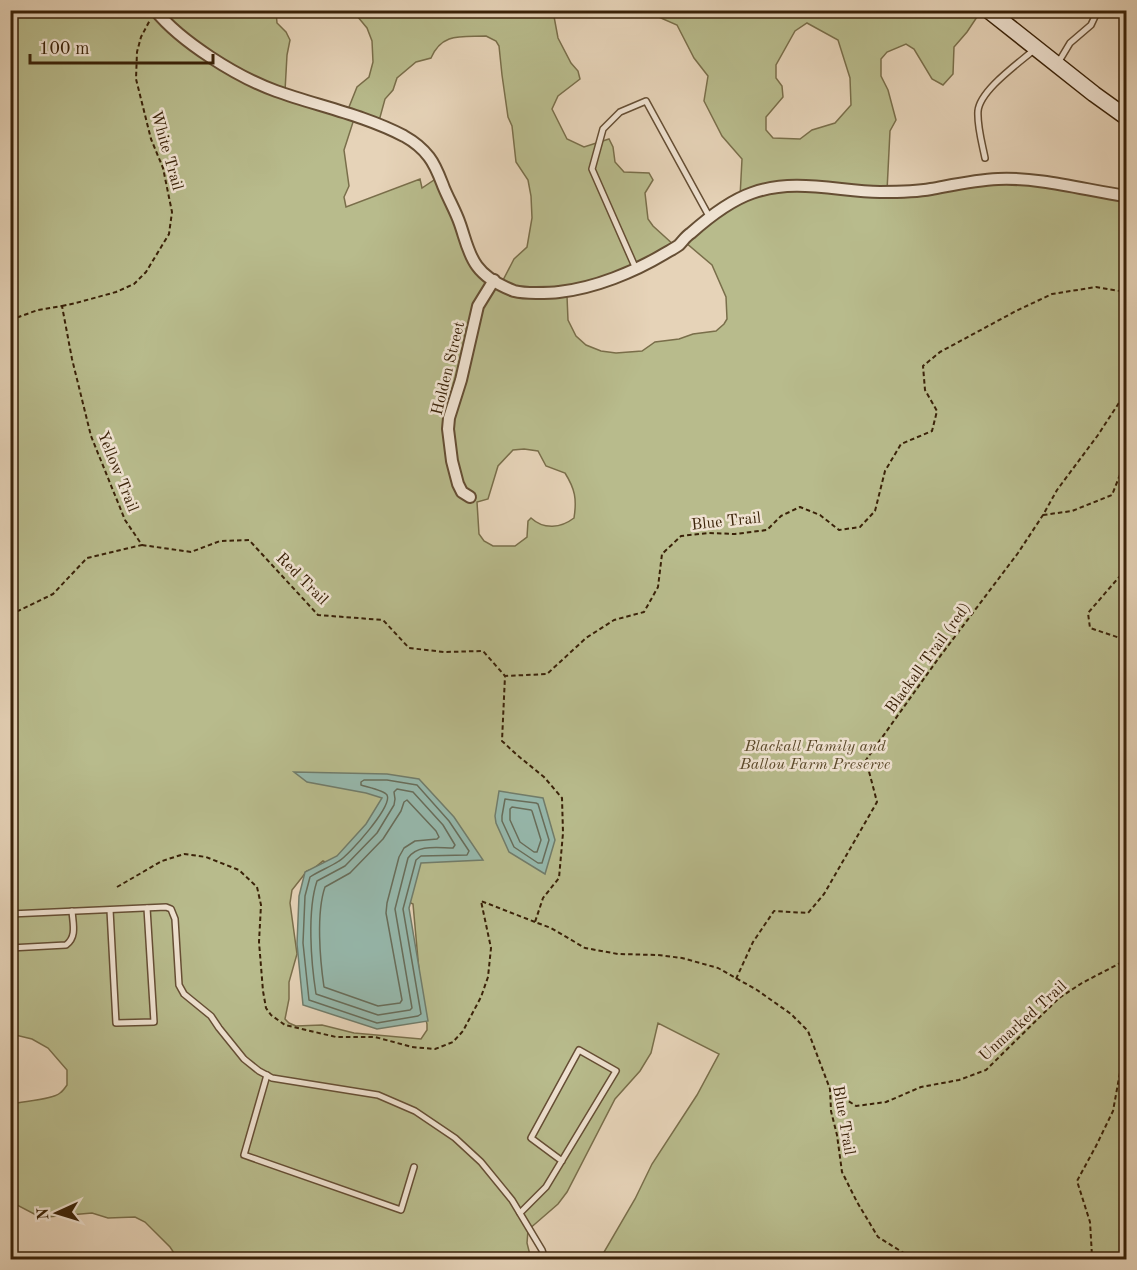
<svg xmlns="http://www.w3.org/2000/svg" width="1137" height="1270" font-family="'Old Standard TT',serif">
  <rect width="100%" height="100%" fill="#e6d3b8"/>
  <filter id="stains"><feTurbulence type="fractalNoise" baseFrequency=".00333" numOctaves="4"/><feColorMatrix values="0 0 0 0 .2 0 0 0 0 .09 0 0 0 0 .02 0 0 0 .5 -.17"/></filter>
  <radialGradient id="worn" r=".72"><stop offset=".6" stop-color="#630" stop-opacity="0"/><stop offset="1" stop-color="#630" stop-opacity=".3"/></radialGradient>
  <path fill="#b8bb8c" stroke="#796e4a" stroke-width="1.5" fill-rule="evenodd" d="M704,10L981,11L967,32L954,47L953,74L943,85L932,79L914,49L906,44L887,52L881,59V76L888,90L896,120L890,131L887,191L1007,182L1126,196V1259H600L635,1199L652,1164L697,1095L719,1054L658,1023L651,1053L640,1071L615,1099L567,1192L558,1204L528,1230L527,1243L531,1259H178L170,1247L145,1222L135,1217L108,1218L92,1213L47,1217L38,1216L15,1204L11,1198V1104C23,1101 52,1100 60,1093C63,1091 65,1088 67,1085V1070L48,1048L32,1039L11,1034V11H276L277,23L286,32L290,40L287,55L285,91L347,112L357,87L369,77L373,62L372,41L367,28L357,16L360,11H553L558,38L571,63L578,71L580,79L558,96L552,109L567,139L584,147L609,139L613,147L615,162L624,172L649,173L653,180L645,193L648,219L653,226L675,246L567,296L568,320L576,336L586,345L601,351L616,353L642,351L655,342L679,339L693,334L716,331L724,324L727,319L726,297L712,265L685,242L740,197L742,159L722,136L704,101L708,76L694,58L677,25L645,11H675L686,17ZM807,23L838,40L850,78L851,105L835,123L812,130L800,139L773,138L766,130V117L783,97L782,86L776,78V65L795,31ZM486,36L496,41L499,46L502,75L508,117L512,126L516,162L528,180L531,196L532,218L527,247L514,259L501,284L477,261L474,250L458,210L437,178L422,188L420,179L346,207L344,197L349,186L344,150L354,119L379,121L385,99L393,90L397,78L416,62L431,58C442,32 462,37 486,36ZM524,449L538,451L546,466L565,473C575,489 577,499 574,518C561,528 544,530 531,518L528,521L527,537L515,546H493L484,541L479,534L477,502L488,499L498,466L513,450ZM323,861L413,904L422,1004L427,1024V1030L421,1039L354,1033L322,1025L296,1026L289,1023L285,1019L289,999V982L297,954L290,903L292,890L307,871L313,869Z"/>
  <g fill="#96b8ac" stroke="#717c6a" stroke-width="1.5">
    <path d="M294,772L387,774L419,779L454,817L483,860L421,863L409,908L428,1021L377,1029L303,1005L297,944L299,896L305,872L337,856L366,824L382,798L366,793L307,782Z"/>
    <path d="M499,791L543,798L555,840L545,874L509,852L496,823L495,816Z"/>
  </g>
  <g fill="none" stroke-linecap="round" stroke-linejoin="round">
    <g stroke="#686d5a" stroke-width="1.5">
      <path d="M364,780H387L417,785L449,821L469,851L467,855L421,856L416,860L403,909L421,1014L418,1016L377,1023L309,1000L303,943L305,896L310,877C319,871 330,867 339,861C349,855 393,806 387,795C384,790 367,787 361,785V782Z"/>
      <path d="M397,789L413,792L443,825L455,845L453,848C438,848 418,844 408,858L395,909L412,1008L410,1010L378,1015L316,994C311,962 307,911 317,881L345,866L377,833L394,805L395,799L394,792Z"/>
      <path d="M505,799L536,803L538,804L549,840L542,863H538L514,847L502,821V816Z"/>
      <path d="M407,800L436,831L439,837L437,839L415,841L404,848L399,857L387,903L386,913L402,1000L400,1003L378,1006L324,987C320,960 316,913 325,887L350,873L383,839L401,811L404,802Z"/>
      <path d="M512,807L531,810L532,811L541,840L537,852H534L520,842L510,820V809Z"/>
    </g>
    <g stroke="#654e34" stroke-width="8">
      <g id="lane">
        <path d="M1058,63L1070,43L1091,25L1098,10"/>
        <path d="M985,158C982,143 977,126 978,111C980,90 1019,63 1035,49"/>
        <path d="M636,269L592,169L603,129L620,112L646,101L710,218"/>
        <path d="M110,910L116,1023L154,1022L147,908"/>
        <path d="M10,914L166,907L171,909L175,919L179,985L184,994L211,1016L219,1028L244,1059L259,1071L272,1078L378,1095L415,1111L455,1138L481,1162L512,1200L542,1250L545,1260"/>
        <path d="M10,948L66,945C77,937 73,924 72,911"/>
        <path d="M267,1075L244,1155L401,1210L414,1167"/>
        <path d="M520,1213L546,1187L616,1071L579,1050L531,1138L562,1161"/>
        <path d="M38,1260L93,1256L95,1260"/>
      </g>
    </g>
    <g stroke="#654e34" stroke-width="14">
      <g id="street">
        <path d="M155,10C181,42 237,77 276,91C318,106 364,115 404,136C413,141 423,149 429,157C436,166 440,178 444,188C449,200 456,212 460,224C465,238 468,254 477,266C485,277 501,286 514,291C522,293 529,293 536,293C544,293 552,293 559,292C595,288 634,272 664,254C669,251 675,248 679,245C683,241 686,236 691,233C709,217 729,201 752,193C794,178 837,191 880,192C897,192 915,192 931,189C953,185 975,180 998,179C1039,177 1085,190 1126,196"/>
        <path d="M470,497L462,492L458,484L452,461L448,429L449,418L461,380L478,306L494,280"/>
      </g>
    </g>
    <g stroke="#3a2208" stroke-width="18">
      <path id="secondary" d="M988,10L1094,94L1126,117"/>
    </g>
    <g stroke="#3a2208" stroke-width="2" stroke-dasharray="4.5 3" stroke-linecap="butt">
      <path d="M62,306L76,303L116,292L134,284L146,272L169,234L172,212L163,168L151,139L136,79L137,52L141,37L150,20"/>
      <path d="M10,320L38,310L62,306L72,359L91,436L125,520L142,545L87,558L53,594L10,615"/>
      <path d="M1043,515L1072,511L1112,495L1121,472L1126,466"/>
      <path d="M142,545L191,552L220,541L249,540L318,615L383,620L409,648L444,652L483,651L505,676"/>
      <path d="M1126,569L1088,613L1090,628L1126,640"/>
      <path d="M117,887L162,861L184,854L206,857L239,870L257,887L261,905L259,942L263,991L266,1008L271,1015L285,1025L336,1037H375L412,1047L435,1049L453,1042L463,1031L481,997L488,977L491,948L481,901L535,922"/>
      <path d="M736,979L753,942L774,911L808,913L824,894L877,802L866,760L938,659L1018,553L1043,515L1057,490L1098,435L1126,392"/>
      <path d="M830,1089L856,1106L886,1102L921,1087L959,1080L986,1070L1059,998L1082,983L1126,960"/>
      <path d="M919,1260L907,1255L878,1237L857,1202L842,1172L837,1135L831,1111L830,1089L808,1031L791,1014L757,990L718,968L682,958L658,955L618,954L585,948L551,928L535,922L543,898L559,878L563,833L562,798L544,777L517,755L502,741L505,676L547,674L586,638L614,620L644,612L658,587L662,554L681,536L708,533L735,534L767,530L781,516L800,507L820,515L839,530L860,527L875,511L885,471L901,444L932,431L937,411L925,390L923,366L940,352L1016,311L1052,294L1096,287L1126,292"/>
      <path d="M1089,1260L1092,1256L1090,1222L1077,1181L1096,1146L1113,1111L1121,1067L1126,1052"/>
    </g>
    <use href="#lane" stroke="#efe2d1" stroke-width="5"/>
    <use href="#street" stroke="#efe2d1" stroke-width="10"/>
    <use href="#secondary" stroke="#efe2d1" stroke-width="15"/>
  </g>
  <g text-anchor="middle" stroke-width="5" stroke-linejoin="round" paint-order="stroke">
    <g font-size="16" fill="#3a2208" stroke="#efe2d1">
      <text transform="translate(168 150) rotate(74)" y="6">White Trail</text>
      <text transform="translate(447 368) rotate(-76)" y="6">Holden Street</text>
      <text transform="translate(119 471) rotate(68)" y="6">Yellow Trail</text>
      <text transform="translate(726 520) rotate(-6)" y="6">Blue Trail</text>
      <text transform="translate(303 578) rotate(45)" y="6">Red Trail</text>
      <text transform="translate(927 657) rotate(-54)" y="6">Blackall Trail (red)</text>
      <text transform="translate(1022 1020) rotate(-42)" y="6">Unmarked Trail</text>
      <text transform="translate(845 1120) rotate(80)" y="6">Blue Trail</text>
    </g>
    <g font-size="16" font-style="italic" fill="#5a4829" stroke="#efe2d1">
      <text x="815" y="751">Blackall Family and<tspan x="815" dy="18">Ballou Farm Preserve</tspan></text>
    </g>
  </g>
  <rect width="1137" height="1270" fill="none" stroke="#e6d3b8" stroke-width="36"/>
  <rect x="12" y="12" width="1113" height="1246" fill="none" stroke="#3a2208" stroke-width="3"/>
  <rect x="18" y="18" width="1101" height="1234" fill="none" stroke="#3a2208" stroke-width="1.5"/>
  <g transform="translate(57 1213) rotate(266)" stroke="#efe2d1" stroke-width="4.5" paint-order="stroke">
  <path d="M0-4.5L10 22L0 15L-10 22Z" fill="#3a2208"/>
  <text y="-9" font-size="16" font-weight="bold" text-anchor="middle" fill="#3a2208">N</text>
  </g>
  <path d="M30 54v9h183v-9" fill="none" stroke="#3a2208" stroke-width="3"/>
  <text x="39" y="54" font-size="18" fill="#3a2208" stroke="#efe2d1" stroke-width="4.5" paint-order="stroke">100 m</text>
  <rect width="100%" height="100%" filter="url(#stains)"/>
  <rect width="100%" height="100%" fill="url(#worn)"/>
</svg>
